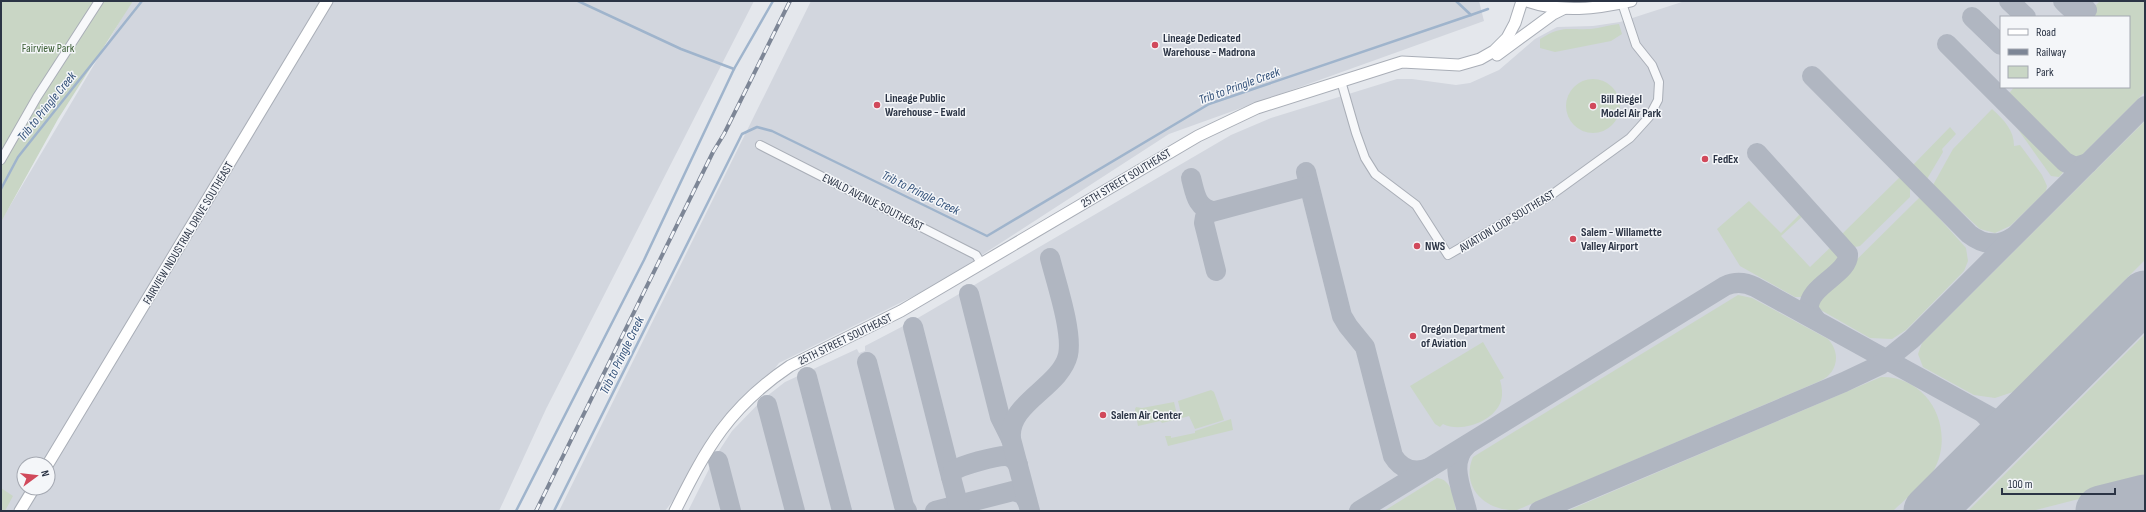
<svg xmlns="http://www.w3.org/2000/svg" width="2146" height="512" font-family="'Sofia Sans Condensed',sans-serif">
  <rect width="100%" height="100%" fill="#e4e7ec"/>
  <g fill="#d2d6de" fill-rule="evenodd">
    <path d="M132,1H754L546,409L499,511H1V221ZM24,464H48V488H24Z"/>
    <path d="M811,1H1479L1484,21L1169,134L934,286L779,363L665,511H559Z"/>
    <path d="M1685,1H2145V511H688L715,457L732,431L762,400L785,382L857,349L859,353L865,351V346L911,322L1231,135L1271,118L1397,79H1412L1456,85L1470,83L1499,70L1535,39L1557,27L1593,26L1620,22ZM2001,17H2129V87H2001Z"/>
  </g>
  <g fill="#c9d6c5">
    <path d="M1,1H133L58,119L1,222Z"/>
    <path d="M2100,1H2145V92L2079,158L2067,160L2009,100L2008,95L2014,87H2129V17H2084Z"/>
    <path d="M1619,24L1622,34L1611,41L1555,52L1540,48V39C1562,25 1567,30 1591,29C1600,28 1609,25 1619,24Z"/>
    <circle cx="1593" cy="106" r="27"/>
    <path d="M1992,109C2004,120 2014,130 2014,146L2020,145L2042,175L2047,186L2046,191L2010,226L1995,233L1980,229L1933,185L1953,149Z"/>
    <path d="M2006,109L2062,164L2064,171L2059,177L2051,176L2005,111Z"/>
    <path d="M2145,121V260L2013,392L1995,398L1974,395L1923,367L1918,354L1922,343Z"/>
    <path d="M1950,127L1956,134L1942,149L1943,152L1927,179L1913,165Z"/>
    <path d="M1900,177L1910,187V197L1860,246C1850,249 1847,242 1841,235Z"/>
    <path d="M1920,197L1966,248L1968,261L1964,271L1906,330L1892,339L1870,338L1819,309L1816,302L1819,297Z"/>
    <path d="M1749,201L1781,233L1802,212L1804,215L1781,236L1810,267L1834,244L1842,252L1841,260L1803,297H1795L1740,266L1717,229Z"/>
    <path d="M1738,295L1752,298L1828,339C1841,353 1838,373 1820,381L1517,510C1486,512 1460,487 1473,457Z"/>
    <path d="M2145,334V482L2032,511H1968Z"/>
    <path d="M1483,342L1504,378L1500,380C1502,387 1503,394 1501,401C1494,422 1461,433 1443,424L1440,427L1435,424L1410,386Z"/>
    <path d="M1881,377C1929,376 1956,429 1934,470C1928,481 1903,501 1893,511H1567Z"/>
    <path d="M1211,390L1214,392L1224,420L1195,429L1189,416L1182,418L1178,401Z"/>
    <path d="M1174,402L1178,419L1162,423L1160,421L1138,426L1135,409L1136,407L1142,408Z"/>
    <path d="M1231,419L1233,430L1168,446L1165,436H1171V438L1195,433V431Z"/>
    <path d="M1437,478C1452,479 1454,499 1456,511H1384Z"/>
    <path d="M1,488L13,496L5,511H1Z"/>
  </g>
  <g fill="none" stroke-linecap="round" stroke-linejoin="round">
    <g stroke="#9fb4cc" stroke-width="2.5">
      <path d="M578,1L681,49L734,69"/>
      <path d="M1456,1L1471,15L1488,9"/>
      <path d="M1,189L18,157L142,1"/>
      <path d="M516,511L644,260L734,69L773,1"/>
      <path d="M554,511L742,134L757,127L772,131L987,236L1209,104L1471,15"/>
    </g>
    <g stroke="#b0b6c1" stroke-width="20">
      <path d="M2009,1L2026,17"/>
      <path d="M2063,1C2070,8 2076,16 2087,10"/>
      <path d="M1972,17L2001,45"/>
      <path d="M1947,44L2065,162L2075,167L2088,163"/>
      <path d="M1812,76L1969,234C1983,245 1998,247 2013,237"/>
      <path d="M1757,153L1848,254C1850,274 1806,286 1809,310L1816,320"/>
      <path d="M1306,172L1342,316L1348,326L1365,347L1393,456C1401,469 1414,474 1429,468"/>
      <path d="M1191,178C1195,192 1196,208 1213,211"/>
      <path d="M1216,271L1204,223L1205,217L1208,213L1309,186"/>
      <path d="M969,294L1000,417L1011,439"/>
      <path d="M913,327L951,477"/>
      <path d="M867,362L904,506L907,511"/>
      <path d="M807,377L842,511"/>
      <path d="M767,405L795,511"/>
      <path d="M1984,414C1997,426 1994,438 1988,453"/>
      <path d="M1467,445C1448,462 1462,490 1467,511"/>
      <path d="M718,461L731,511"/>
      <path d="M935,511L1013,491L1023,494L1027,501"/>
      <path d="M960,511L951,477L953,471C961,465 996,456 1005,456C1011,456 1015,460 1018,465"/>
      <path d="M1030,511L1011,439C1007,403 1060,388 1068,355C1073,332 1056,282 1050,258"/>
      <path d="M1359,511L1725,286C1736,281 1745,282 1755,287L1996,420L2012,421L2029,412"/>
      <path d="M1539,511L1844,382L1880,365L1912,339L2145,106"/>
    </g>
    <g stroke="#b0b6c1" stroke-width="51">
      <path d="M1929,511L2145,296"/>
      <path d="M2101,511L2145,500"/>
    </g>
    <g stroke="#a9aeb7" stroke-width="10">
      <g id="street">
        <path d="M1341,81L1356,133L1365,158L1375,174L1416,205L1448,255L1550,196L1630,138L1649,117L1658,100L1659,82L1652,65L1636,45L1622,3"/>
        <path d="M760,145L970,252L976,255L981,263"/>
        <path d="M1,160L37,97L99,1"/>
      </g>
    </g>
    <g stroke="#a9aeb7" stroke-width="13">
      <g id="secondary">
        <path d="M1527,1C1562,13 1596,9 1631,1"/>
        <path d="M1497,55L1553,14L1563,9"/>
        <path d="M48,464L327,1"/>
        <path d="M20,511L34,488"/>
        <path d="M675,511C707,447 729,407 790,366L901,311L1198,136L1257,108L1402,62L1459,65L1480,59L1494,51L1507,38L1515,23L1522,1"/>
      </g>
    </g>
    <use href="#street" stroke="#f7f8fa" stroke-width="8"/>
    <use href="#secondary" stroke="#fff" stroke-width="11"/>
    <g stroke="#7d8696" stroke-width="4">
      <path id="rail" d="M536,511L713,152L724,134L790,1"/>
    </g>
    <use href="#rail" stroke="#f4f6f9" stroke-width="2.5" stroke-dasharray="8" stroke-linecap="butt"/>
  </g>
  <g fill="#d1495b" stroke="#f4f6f9" stroke-width="1.5">
    <circle cx="1155" cy="45" r="4"/>
    <circle cx="877" cy="105" r="4"/>
    <circle cx="1593" cy="106" r="4"/>
    <circle cx="1705" cy="159" r="4"/>
    <circle cx="1573" cy="239" r="4"/>
    <circle cx="1417" cy="246" r="4"/>
    <circle cx="1413" cy="336" r="4"/>
    <circle cx="1103" cy="415" r="4"/>
  </g>
  <g text-anchor="middle" stroke-width="3" stroke-linejoin="round" paint-order="stroke">
    <g font-size="12" font-weight="bold" fill="#2b3445" stroke="#f4f6f9" text-anchor="start">
      <text x="1163" y="42">Lineage Dedicated<tspan x="1163" dy="14">Warehouse - Madrona</tspan></text>
      <text x="885" y="102">Lineage Public<tspan x="885" dy="14">Warehouse - Ewald</tspan></text>
      <text x="1601" y="103">Bill Riegel<tspan x="1601" dy="14">Model Air Park</tspan></text>
      <text x="1713" y="163">FedEx</text>
      <text x="1581" y="236">Salem - Willamette<tspan x="1581" dy="14">Valley Airport</tspan></text>
      <text x="1425" y="250">NWS</text>
      <text x="1421" y="333">Oregon Department<tspan x="1421" dy="14">of Aviation</tspan></text>
      <text x="1111" y="419">Salem Air Center</text>
    </g>
    <g font-size="12" fill="#3f6138" stroke="#f4f6f9">
      <text x="48" y="52">Fairview Park</text>
    </g>
    <g font-size="12" fill="#2b3445" stroke="#f4f6f9">
      <text transform="translate(1126 178) rotate(-31)" y="4">25TH STREET SOUTHEAST</text>
      <text transform="translate(873 202) rotate(27)" y="4">EWALD AVENUE SOUTHEAST</text>
      <text transform="translate(1507 221) rotate(-31)" y="4">AVIATION LOOP SOUTHEAST</text>
      <text transform="translate(188 233) rotate(-59)" y="4">FAIRVIEW INDUSTRIAL DRIVE SOUTHEAST</text>
      <text transform="translate(845 339) rotate(-26)" y="4">25TH STREET SOUTHEAST</text>
    </g>
    <g font-size="13" font-style="italic" fill="#34527a" stroke="#f4f6f9">
      <text transform="translate(1239 85) rotate(-20)" y="5">Trib to Pringle Creek</text>
      <text transform="translate(46 106) rotate(-51)" y="5">Trib to Pringle Creek</text>
      <text transform="translate(921 192) rotate(26)" y="5">Trib to Pringle Creek</text>
      <text transform="translate(621 355) rotate(-64)" y="5">Trib to Pringle Creek</text>
    </g>
  </g>
  <rect width="2146" height="512" fill="none" stroke="#2b3445" stroke-width="4"/>
  <rect x="2000" y="16" width="130" height="72" fill="#f4f6f9" stroke="#a4a8b1"/>
  <rect x="2008" y="29" width="20" height="6" fill="#ffffff" stroke="#a4a8b1"/>
  <text x="2036" y="36" font-size="12" fill="#2b3445">Road</text>
  <rect x="2008" y="49" width="20" height="6" fill="#7d8696" stroke="#a4a8b1"/>
  <text x="2036" y="56" font-size="12" fill="#2b3445">Railway</text>
  <rect x="2008" y="66" width="20" height="12" fill="#c9d6c5" stroke="#a4a8b1"/>
  <text x="2036" y="76" font-size="12" fill="#2b3445">Park</text>
  <g transform="translate(36 476) rotate(75)"><circle r="19" fill="#f4f6f9" stroke="#a4a8b1"/>
  <path d="M0-3L7 15L0 10L-7 15Z" fill="#d1495b"/>
  <text y="-6" font-size="11" font-weight="bold" text-anchor="middle" fill="#2b3445">N</text>
  </g>
  <path d="M2002 488v6h113v-6" fill="none" stroke="#2b3445" stroke-width="2"/>
  <text x="2008" y="488" font-size="12" fill="#2b3445" stroke="#f4f6f9" stroke-width="3" paint-order="stroke">100 m</text>
</svg>
